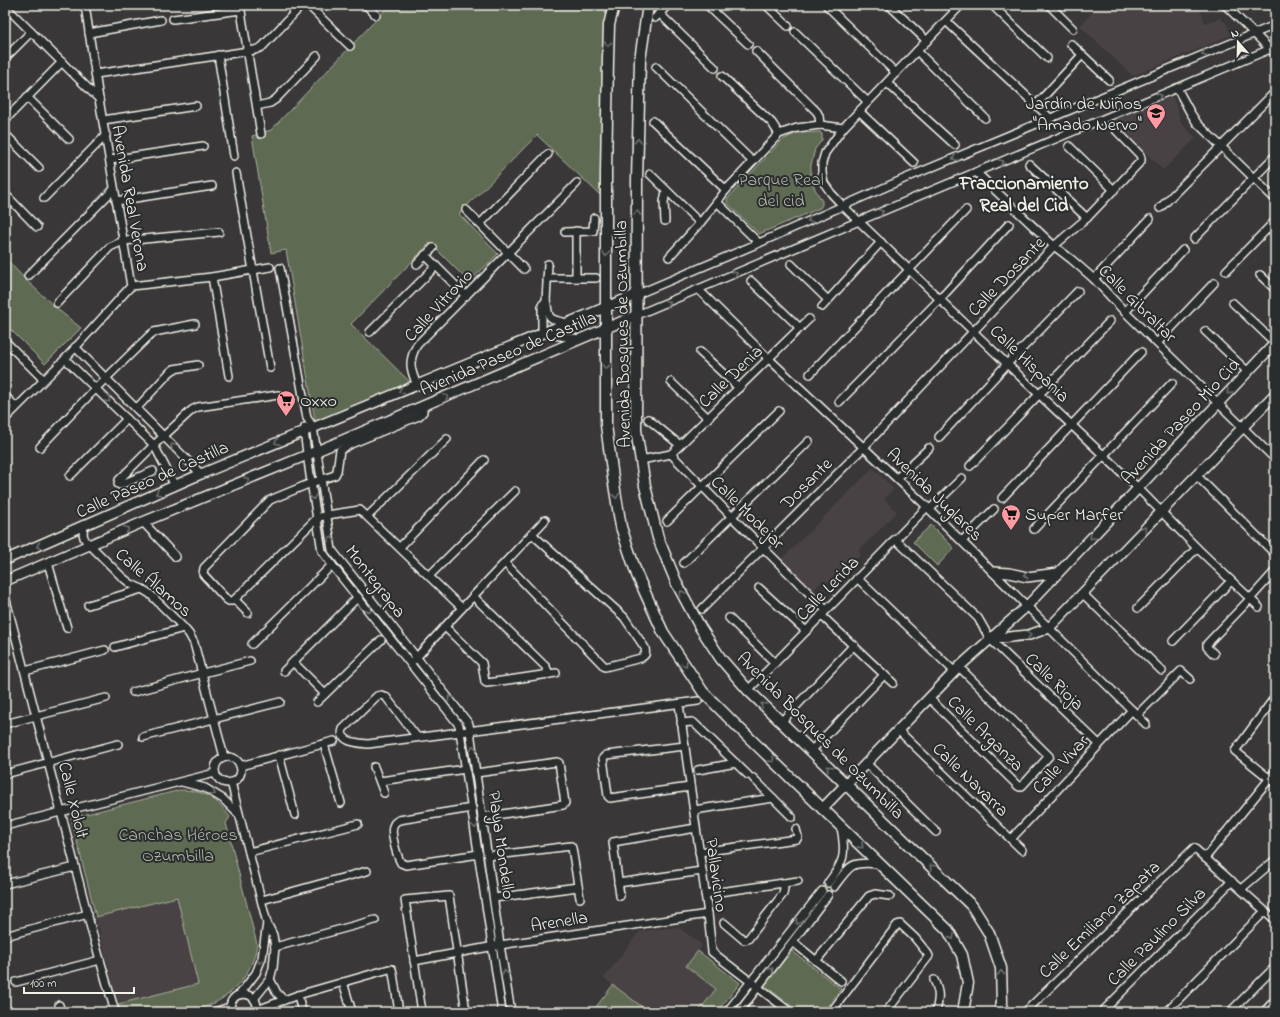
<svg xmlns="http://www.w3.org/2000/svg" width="1280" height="1017" font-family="'Indie Flower',sans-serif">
  <rect width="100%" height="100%" fill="#393738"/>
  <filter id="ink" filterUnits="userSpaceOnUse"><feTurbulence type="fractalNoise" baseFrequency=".025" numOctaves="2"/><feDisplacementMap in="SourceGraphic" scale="8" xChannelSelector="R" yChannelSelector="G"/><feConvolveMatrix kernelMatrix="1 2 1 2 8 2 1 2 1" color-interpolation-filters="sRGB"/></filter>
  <g filter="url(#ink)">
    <g fill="#4a4344">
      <path d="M1099,5H1159L1166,11L1172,5H1174L1177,8L1180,5H1198L1205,23L1220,18L1226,23L1231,35L1133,76L1080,26Z"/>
      <path d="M1171,97L1174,99L1181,123L1196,138L1163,170L1115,122L1119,118Z"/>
      <path d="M873,468L894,489L884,499L897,512L859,550L860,555L833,582L823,581L813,590L782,559Z"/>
      <path d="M177,896L199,984L118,1004L96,917Z"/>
      <path d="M678,927L702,945L687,966L716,989L698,1012H649L604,978L640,931Z"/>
    </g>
    <g fill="#5e6b52" stroke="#a9ae9d">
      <path d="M390,5H609L606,18L603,61L600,195L537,135L459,214L498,254L469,282L430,243L351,324L410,382L315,421L286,250L271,253L252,136L271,130Z"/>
      <path d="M820,132L822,134V140L815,149L811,165V177L815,189L822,201V205L820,208L759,234L727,203V199L782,140L797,133Z"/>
      <path d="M5,258L25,279L56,308L81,328L45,364L5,324Z"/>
      <path d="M931,525L954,548L937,566L913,542Z"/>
      <path d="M180,790C204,790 216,798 230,817L226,823L257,944C251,982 224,1005 187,1012C181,1013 173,1012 166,1012C151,1012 135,1012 120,1012L118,1004L198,984L177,897L96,917L71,818Z"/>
      <path d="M791,950L841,989L823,1012H799L763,984Z"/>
      <path d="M698,951L740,983L717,1012H698L716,989L686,966Z"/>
      <path d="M613,985L649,1012H592Z"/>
    </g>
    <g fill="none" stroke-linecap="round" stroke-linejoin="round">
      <g stroke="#f4f1e8" stroke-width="10">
        <g id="minor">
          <path d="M85,5L99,99L131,286"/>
          <path d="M240,5L261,134"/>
          <path d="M308,5L350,46"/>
          <path d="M366,5L376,15"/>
          <path d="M707,5L748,44"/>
          <path d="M766,5L788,26"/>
          <path d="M826,5L896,73"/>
          <path d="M889,5L927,41"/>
          <path d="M961,5L843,128L825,153L822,163V173L824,183L831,193L843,206L1007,364L1138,488L1197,548L1259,607"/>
          <path d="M992,5L1047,58"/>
          <path d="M1049,5L1073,29"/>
          <path d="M1225,5L1275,54"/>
          <path d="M5,6L99,99"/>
          <path d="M659,13L715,68"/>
          <path d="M655,18L668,5"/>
          <path d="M173,19L241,10"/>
          <path d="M946,21L1050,118"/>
          <path d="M795,32L868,102"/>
          <path d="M89,33L161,20"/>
          <path d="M1071,44L1109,80"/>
          <path d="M756,51L817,112L819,116L820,125"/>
          <path d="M917,51L985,118"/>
          <path d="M218,55L234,156"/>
          <path d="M5,58L31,32"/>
          <path d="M656,67L752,161"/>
          <path d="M96,74L255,50L262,47L302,5"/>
          <path d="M722,76L772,123L779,134"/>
          <path d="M887,83L955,145"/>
          <path d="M1177,88L1190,112L1197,123L1275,199"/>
          <path d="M27,97L69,139"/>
          <path d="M1036,105L1082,55"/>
          <path d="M257,106L270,103L276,99L317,56"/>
          <path d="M859,111L914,163"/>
          <path d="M5,120L62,62"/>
          <path d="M103,120L196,106"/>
          <path d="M653,121L726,190"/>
          <path d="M5,134L39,168"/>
          <path d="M1069,146L1114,190"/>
          <path d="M110,160L203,146"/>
          <path d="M1029,164L1087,218"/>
          <path d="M976,172L1054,246L1071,259L1094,279L1125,312L1275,459"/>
          <path d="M236,173L270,368"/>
          <path d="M650,174L700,223"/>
          <path d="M5,194L37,227"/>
          <path d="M44,198L106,135"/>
          <path d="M116,201L212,186"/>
          <path d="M717,202L759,243"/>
          <path d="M1160,208L1274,93"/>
          <path d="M466,210L524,269"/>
          <path d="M665,221L664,202L666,191"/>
          <path d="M480,224L548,154"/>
          <path d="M576,231V278"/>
          <path d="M565,232L593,231L594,218"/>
          <path d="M1194,239L1275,156"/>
          <path d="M425,255L466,296"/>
          <path d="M669,257L700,223L717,202L726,190L779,134L797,128L820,125L843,128"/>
          <path d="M417,264L433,248"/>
          <path d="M548,264L546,301C548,306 547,310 549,315C551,321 562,321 567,323"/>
          <path d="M791,264L828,300"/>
          <path d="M280,268L307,418L313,427L332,550L469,724L500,945L511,1012"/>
          <path d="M1226,271L1275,221"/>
          <path d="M1260,275L1275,289"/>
          <path d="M28,276L114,189"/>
          <path d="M212,277L229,376"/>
          <path d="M547,278H596"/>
          <path d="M1094,279L1150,219"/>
          <path d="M751,281L800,328"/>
          <path d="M131,286L212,277L270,267"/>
          <path d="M699,290L769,359L922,502L1146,724"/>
          <path d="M638,294L759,243L906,178L1275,25"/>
          <path d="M546,301L542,305V333L579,339"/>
          <path d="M57,303L110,247L123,241L219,232"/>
          <path d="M1233,303L1275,343"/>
          <path d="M822,307L881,242"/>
          <path d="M1125,312L1183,250"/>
          <path d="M637,315L859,221L1275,47"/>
          <path d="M1205,331L1248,372"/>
          <path d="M370,332L436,266"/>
          <path d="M5,341L43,379"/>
          <path d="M1157,343L1214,283"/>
          <path d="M75,347L201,474"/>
          <path d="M700,352L739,388"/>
          <path d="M65,359L154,445L175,486"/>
          <path d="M810,374L966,210"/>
          <path d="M671,382L708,418"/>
          <path d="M417,385C410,369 408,361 417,345L577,183"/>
          <path d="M5,396L16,407"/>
          <path d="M839,402L940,299L1009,224"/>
          <path d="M423,407V412L419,416L351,444L340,450L337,471L335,475L311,483L270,500L204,568L203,574L226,599L229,601H233L317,518L327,515L360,510L462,608"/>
          <path d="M137,408L169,373L174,369L198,365"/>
          <path d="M5,419L65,359L131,286"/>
          <path d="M648,419L680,445"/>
          <path d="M305,427L304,431L310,475L322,551L335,569L459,725L502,1012"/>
          <path d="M939,437L1007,364L1078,291"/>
          <path d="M40,447L96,388L150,335L154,332L195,324"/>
          <path d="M671,454L731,516L826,610"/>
          <path d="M671,454L809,319"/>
          <path d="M641,460L671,454"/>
          <path d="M970,466L1110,321"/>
          <path d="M153,471L120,485L118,484L119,480L154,445L192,410L198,407L278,395"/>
          <path d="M1196,475L1275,554"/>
          <path d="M70,476L127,419"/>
          <path d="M897,478L929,448"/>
          <path d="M1002,498L1141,352"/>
          <path d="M930,509L962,478"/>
          <path d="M368,516L447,439"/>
          <path d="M667,521L779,411"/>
          <path d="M143,522L176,557"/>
          <path d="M84,526C83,532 82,536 86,541L122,577L131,584L142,589L150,594L184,628L189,634L194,643L224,757"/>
          <path d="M1034,529L1172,383"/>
          <path d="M895,539L978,618L990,639L1099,744"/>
          <path d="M962,541L994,509"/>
          <path d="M400,547L484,460"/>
          <path d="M48,563L67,628"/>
          <path d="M505,563L605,667L641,658C646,655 646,654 645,648L624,617L532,534"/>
          <path d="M684,563L809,441"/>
          <path d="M429,576L515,491"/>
          <path d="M857,578L955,672"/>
          <path d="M759,588L806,631"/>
          <path d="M1083,594L1162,671"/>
          <path d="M5,596L92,932L115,1012"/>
          <path d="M473,596L546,667L549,674"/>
          <path d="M235,600L248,613"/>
          <path d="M88,605L142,589"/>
          <path d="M1138,608L1197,548"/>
          <path d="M702,609L864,447L1054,246L1087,218L1141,161V158L1140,155L1114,128"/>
          <path d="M821,615L893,683"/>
          <path d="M729,618L775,663"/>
          <path d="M445,627L482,663L485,682L487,683L556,673"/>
          <path d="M1173,641L1231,581"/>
          <path d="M252,644L332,565"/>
          <path d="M115,647L184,628"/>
          <path d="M1214,654L1207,647V644L1250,599L1275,571"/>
          <path d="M414,660L462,608L545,520"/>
          <path d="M293,662L325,694"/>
          <path d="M25,671L105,650"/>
          <path d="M284,671L358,597"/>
          <path d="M748,690L775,663L927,507"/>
          <path d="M133,692L203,673L250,661"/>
          <path d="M1275,697L1235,751L1275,783"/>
          <path d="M929,698L1018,786L1020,787L1023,785L1049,756L959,667"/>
          <path d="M317,702L381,640"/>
          <path d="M679,704L708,914L712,952L790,1012"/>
          <path d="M1137,715L1181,671L1190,679"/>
          <path d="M781,722L854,645"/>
          <path d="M681,723L692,722L694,723L748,775"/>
          <path d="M5,724L106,698"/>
          <path d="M898,730L1022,850"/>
          <path d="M143,737L280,702"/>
          <path d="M417,737L386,697L381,695L377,696L343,729C338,742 359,743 368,744L698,701"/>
          <path d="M324,744L341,803"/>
          <path d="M685,746L606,755L603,758L608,796L610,798L690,787"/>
          <path d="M811,751L884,675"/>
          <path d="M279,755L295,815"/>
          <circle cx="228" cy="770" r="13"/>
          <path d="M866,763L936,832"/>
          <path d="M240,766L334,741"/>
          <path d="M374,767L384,793"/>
          <path d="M698,770L736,763"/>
          <path d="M476,773L557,762L559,763L565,803L563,805L482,817"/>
          <path d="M5,774L118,744"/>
          <path d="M753,778L792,817"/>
          <path d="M380,781L466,769"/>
          <path d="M182,782L205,788L223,799L239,815"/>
          <path d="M231,782L267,923L273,935L275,947L273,968L270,979L254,999"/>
          <path d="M472,808L399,820C397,821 395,822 394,824C389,831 397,856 401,863L406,865L479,854"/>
          <path d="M694,810L773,798"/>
          <path d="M5,826L215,773"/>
          <path d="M1011,839L1132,710"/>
          <path d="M249,852L358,824"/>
          <path d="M699,852L797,839L798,837L796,829"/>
          <path d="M488,856L571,846L572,848L580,898"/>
          <path d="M1205,858L1275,772"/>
          <path d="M618,883L702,871"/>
          <path d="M828,883C845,861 846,854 841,827"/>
          <path d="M5,884L75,867"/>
          <path d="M834,887C850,865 851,861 879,864"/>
          <path d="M1241,889L1275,860"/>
          <path d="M705,894L798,881"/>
          <path d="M620,896L613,842L696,828"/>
          <path d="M494,898L578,887"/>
          <path d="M262,900L367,871"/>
          <path d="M724,923L744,940L748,939L783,894L784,888L783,883"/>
          <path d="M5,936L88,914"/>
          <path d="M793,942L841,981"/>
          <path d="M275,947L375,920"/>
          <path d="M414,961L500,945L708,914"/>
          <path d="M816,961L869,896L875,894L890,896"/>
          <path d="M270,979L277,993L284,1000"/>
          <path d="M934,980C940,993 939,998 936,1012"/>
          <path d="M16,982L100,960"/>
          <path d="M343,982L352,1012"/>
          <path d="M240,994L256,973L262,958L267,923"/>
          <path d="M298,995L302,1012"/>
          <path d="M59,1005L61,1012"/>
          <path d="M257,1010L298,995L389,969H392L393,973L399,1012"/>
          <path d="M214,1012L230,1007"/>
          <path d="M231,1012C225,988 263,989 256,1012"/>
          <path d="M422,1012L405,900L449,896L466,1012"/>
          <path d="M727,1012L822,891"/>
          <path d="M739,1012L828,895"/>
          <path d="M831,1012L897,925L900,924L915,938L928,954L929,956L886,1012"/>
          <path d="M1025,1012L1194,848L1275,920"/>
          <path d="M1102,1012L1232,881"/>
          <path d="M1166,1012L1265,911"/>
          <path d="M1230,1012L1275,967"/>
          <path d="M1264,1012L1275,1000"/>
        </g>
      </g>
      <g stroke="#f4f1e8" stroke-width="12">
        <g id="tertiary">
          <path d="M5,560L201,474L638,294"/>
          <path d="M994,572L1009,573L1027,577L1058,573"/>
          <path d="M5,581L143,522L317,451L637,315"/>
          <path d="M990,639L1029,635L1049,628L1275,394"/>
          <path d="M822,809L959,667L1027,606L1275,343"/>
        </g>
      </g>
      <g stroke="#f4f1e8" stroke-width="13">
        <g id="secondary">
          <path d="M614,5L609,25L608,59L606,173V425L613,478L621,527L637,575L663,632L703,692L739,728L948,930L962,955L968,983L963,1012"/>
          <path d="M648,5L640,60L637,180L636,430L645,486L658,538L677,584L700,627L721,659L748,690L972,906L989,933L1001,968L1002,1002L1000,1012"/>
        </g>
      </g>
      <use href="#minor" stroke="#2a2d2e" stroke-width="7"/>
      <use href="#tertiary" stroke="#2a2d2e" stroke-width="9"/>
      <use href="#secondary" stroke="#2a2d2e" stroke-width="10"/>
    </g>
    <defs><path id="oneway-chevron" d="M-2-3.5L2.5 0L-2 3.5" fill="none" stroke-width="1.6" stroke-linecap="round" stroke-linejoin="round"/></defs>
    <g stroke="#71726f">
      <use href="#oneway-chevron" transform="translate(608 44) rotate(93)"/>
      <use href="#oneway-chevron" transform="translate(1204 54) rotate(158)"/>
      <use href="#oneway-chevron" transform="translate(1159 96) rotate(-23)"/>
      <use href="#oneway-chevron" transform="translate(638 141) rotate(-89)"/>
      <use href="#oneway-chevron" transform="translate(955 158) rotate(157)"/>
      <use href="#oneway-chevron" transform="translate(1001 162) rotate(-23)"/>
      <use href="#oneway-chevron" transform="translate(881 212) rotate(-23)"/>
      <use href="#oneway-chevron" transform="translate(637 213) rotate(-90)"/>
      <use href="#oneway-chevron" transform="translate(810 220) rotate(156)"/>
      <use href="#oneway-chevron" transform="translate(606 254) rotate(90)"/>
      <use href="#oneway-chevron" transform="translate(735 274) rotate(-23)"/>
      <use href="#oneway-chevron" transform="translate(668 303) rotate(-22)"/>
      <use href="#oneway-chevron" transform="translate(606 367) rotate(90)"/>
      <use href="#oneway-chevron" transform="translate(401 391) rotate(158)"/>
      <use href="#oneway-chevron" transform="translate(1229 392) rotate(133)"/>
      <use href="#oneway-chevron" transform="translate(446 397) rotate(-23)"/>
      <use href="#oneway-chevron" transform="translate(108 400) rotate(44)"/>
      <use href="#oneway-chevron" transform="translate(277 442) rotate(158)"/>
      <use href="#oneway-chevron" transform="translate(173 446) rotate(-135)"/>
      <use href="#oneway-chevron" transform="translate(247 480) rotate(-22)"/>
      <use href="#oneway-chevron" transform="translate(158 493) rotate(156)"/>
      <use href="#oneway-chevron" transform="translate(616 496) rotate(80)"/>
      <use href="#oneway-chevron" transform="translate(313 497) rotate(81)"/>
      <use href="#oneway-chevron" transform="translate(127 529) rotate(-23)"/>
      <use href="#oneway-chevron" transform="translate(1144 529) rotate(-46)"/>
      <use href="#oneway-chevron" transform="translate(1092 537) rotate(133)"/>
      <use href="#oneway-chevron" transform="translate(331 539) rotate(-99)"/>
      <use href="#oneway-chevron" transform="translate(39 546) rotate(157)"/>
      <use href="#oneway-chevron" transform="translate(1026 575) rotate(-176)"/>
      <use href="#oneway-chevron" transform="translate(682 593) rotate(-118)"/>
      <use href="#oneway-chevron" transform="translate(369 610) rotate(51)"/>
      <use href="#oneway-chevron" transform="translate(1029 635) rotate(-13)"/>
      <use href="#oneway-chevron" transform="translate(685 664) rotate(56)"/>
      <use href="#oneway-chevron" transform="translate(450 698) rotate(-128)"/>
      <use href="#oneway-chevron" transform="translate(763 705) rotate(-136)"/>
      <use href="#oneway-chevron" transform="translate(473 748) rotate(-98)"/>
      <use href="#oneway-chevron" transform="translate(772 760) rotate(44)"/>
      <use href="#oneway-chevron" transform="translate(829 768) rotate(-136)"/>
      <use href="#oneway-chevron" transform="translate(213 793) rotate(31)"/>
      <use href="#oneway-chevron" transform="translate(475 826) rotate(82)"/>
      <use href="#oneway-chevron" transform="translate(861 846) rotate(44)"/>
      <use href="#oneway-chevron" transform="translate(932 867) rotate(-136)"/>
      <use href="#oneway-chevron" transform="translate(798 922) rotate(128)"/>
      <use href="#oneway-chevron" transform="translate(952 937) rotate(60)"/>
      <use href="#oneway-chevron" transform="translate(260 961) rotate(107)"/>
      <use href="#oneway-chevron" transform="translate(771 970) rotate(-52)"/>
      <use href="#oneway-chevron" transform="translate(505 973) rotate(-99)"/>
      <use href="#oneway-chevron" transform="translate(1001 973) rotate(-94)"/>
    </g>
  </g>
  <defs>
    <g id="school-pin" transform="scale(1)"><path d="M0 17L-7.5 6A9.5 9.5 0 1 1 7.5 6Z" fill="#ff9aa2" stroke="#2a2d2e"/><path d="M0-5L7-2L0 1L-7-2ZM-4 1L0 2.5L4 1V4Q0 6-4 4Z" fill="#111"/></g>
    <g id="supermarket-pin" transform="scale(1)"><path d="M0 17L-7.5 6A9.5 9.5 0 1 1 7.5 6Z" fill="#ff9aa2" stroke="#2a2d2e"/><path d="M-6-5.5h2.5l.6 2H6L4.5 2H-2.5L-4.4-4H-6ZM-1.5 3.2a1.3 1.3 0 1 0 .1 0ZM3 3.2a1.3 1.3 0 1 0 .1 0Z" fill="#111"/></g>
  </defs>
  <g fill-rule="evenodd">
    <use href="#school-pin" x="1156" y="113"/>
    <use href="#supermarket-pin" x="286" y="400"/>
    <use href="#supermarket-pin" x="1011" y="514"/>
  </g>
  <g text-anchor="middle" stroke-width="4" stroke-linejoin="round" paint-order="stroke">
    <g font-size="18" fill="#f4f1e8" stroke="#2a2d2e" text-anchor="start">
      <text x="1142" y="109" text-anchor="end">Jardín de Niños<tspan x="1142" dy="21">"Amado Nervo"</tspan></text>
      <text x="300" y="406">Oxxo</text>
      <text x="1025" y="520">Super Marfer</text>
    </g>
    <g font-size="18" fill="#b0b5a4" stroke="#2a2d2e">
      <text x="781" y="185">Parque Real<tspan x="781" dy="21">del cid</tspan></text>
      <text x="178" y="840">Canchas Héroes<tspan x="178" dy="21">Ozumbilla</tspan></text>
    </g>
    <g font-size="18" fill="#f4f1e8" stroke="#2a2d2e">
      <text transform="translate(131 198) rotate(80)" y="6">Avenida Real Verona</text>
      <text transform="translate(1006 276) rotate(-46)" y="6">Calle Dosante</text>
      <text transform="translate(1138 303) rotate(45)" y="6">Calle Gibraltar</text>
      <text transform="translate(438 305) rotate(-47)" y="6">Calle Vitrovio</text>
      <text transform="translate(622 334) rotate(-91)" y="6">Avenida Bosques de Ozumbilla</text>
      <text transform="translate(508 353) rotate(-23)" y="6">Avenida Paseo de Castilla</text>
      <text transform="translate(1030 363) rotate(44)" y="6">Calle Hispania</text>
      <text transform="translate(730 376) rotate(-44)" y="6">Calle Denia</text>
      <text transform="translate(1180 421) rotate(-47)" y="6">Avenida Paseo Mio Cid</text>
      <text transform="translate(152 479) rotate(-24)" y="6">Calle Paseo de Castilla</text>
      <text transform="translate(806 483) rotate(-45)" y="6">Dosante</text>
      <text transform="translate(935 494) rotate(44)" y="6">Avenida Juglares</text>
      <text transform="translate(748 512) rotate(45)" y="6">Calle Modejar</text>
      <text transform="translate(376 581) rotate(52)" y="6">Montegrapa</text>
      <text transform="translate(154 582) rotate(41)" y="6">Calle Álamos</text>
      <text transform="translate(827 588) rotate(-46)" y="6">Calle Lerida</text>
      <text transform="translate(1055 681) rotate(44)" y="6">Calle Rioja</text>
      <text transform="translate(986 733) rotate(45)" y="6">Calle Arganza</text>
      <text transform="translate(821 735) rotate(45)" y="6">Avenida Bosques de Ozumbilla</text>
      <text transform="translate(1060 764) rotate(-47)" y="6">Calle Vivar</text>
      <text transform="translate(971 779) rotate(44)" y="6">Calle Navarra</text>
      <text transform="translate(74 800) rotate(76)" y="6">Calle Xololt</text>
      <text transform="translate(502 845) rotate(82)" y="6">Playa Mondello</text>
      <text transform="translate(717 875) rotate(82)" y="6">Pallavicino</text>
      <text transform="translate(1099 919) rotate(-44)" y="6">Calle Emiliano Zapata</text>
      <text transform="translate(559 921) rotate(-9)" y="6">Arenella</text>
      <text transform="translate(1156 936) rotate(-45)" y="6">Calle Paulino Silva</text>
    </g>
    <g font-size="19" font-weight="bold" fill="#f4f1e8" stroke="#2a2d2e">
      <text x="1024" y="189">Fraccionamiento<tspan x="1024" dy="22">Real del Cid</tspan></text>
    </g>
  </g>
  <rect width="1280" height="1017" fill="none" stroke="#2a2d2e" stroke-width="20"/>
  <rect x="10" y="10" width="1260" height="997" fill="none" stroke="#f4f1e8" stroke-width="1.5" filter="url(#ink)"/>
  <g transform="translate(1238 42) rotate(340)" stroke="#2a2d2e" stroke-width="3" paint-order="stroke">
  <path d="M0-3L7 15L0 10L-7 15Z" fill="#f4f1e8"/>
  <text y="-6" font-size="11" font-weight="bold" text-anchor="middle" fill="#f4f1e8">N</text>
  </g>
  <path d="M24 987v6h110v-6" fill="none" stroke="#f4f1e8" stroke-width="2"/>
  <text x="30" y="987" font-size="12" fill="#f4f1e8" stroke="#2a2d2e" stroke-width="3" paint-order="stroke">100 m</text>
</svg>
